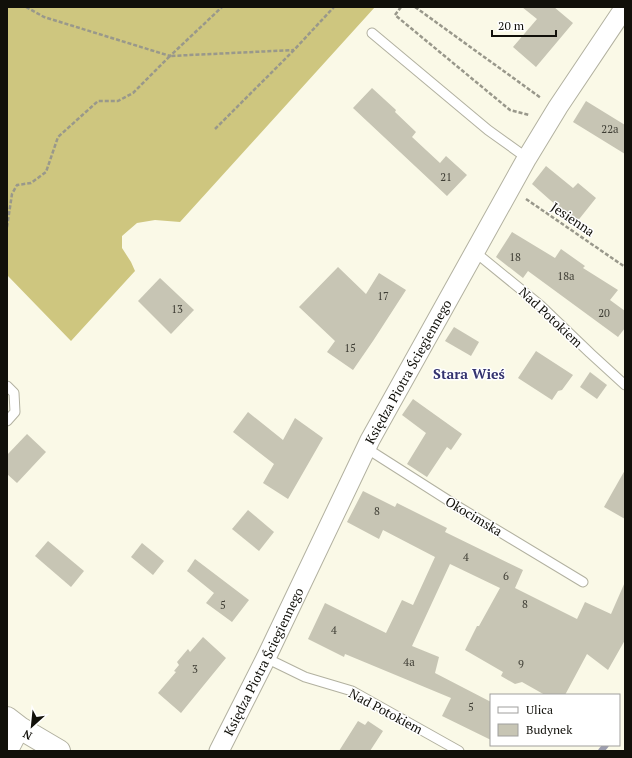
<svg xmlns="http://www.w3.org/2000/svg" width="632" height="758" font-family="'PT Serif',serif">
  <rect width="100%" height="100%" fill="#faf9e7"/>
  <path fill="#cec67f" d="M7,7H375L180,222L155,220L137,223L122,236V248L131,262L135,271L71,341L7,275Z"/>
  <g fill="none" stroke-linecap="round" stroke-linejoin="round">
    <path stroke="#9c9dae" stroke-width="6" d="M601,751L606,745"/>
  </g>
  <g fill="#c7c5b4">
    <path d="M522,7H554L573,23L536,67L513,47L537,19Z"/>
    <path d="M372,88L396,110L395,112L416,132L412,137L440,163L446,156L467,175L447,196L353,108Z"/>
    <path d="M586,101L625,125V154L573,122Z"/>
    <path d="M546,166L573,188L578,183L596,198L576,223L532,184Z"/>
    <path d="M512,232L555,258L561,249L585,266L583,268L618,290L610,300L625,311V328L618,337L528,271L523,278L496,257Z"/>
    <path d="M338,267L366,294L379,273L406,290L373,341L353,370L327,352L335,341L299,307Z"/>
    <path d="M160,278L194,310L171,334L138,301Z"/>
    <path d="M454,327L479,342L471,356L445,341Z"/>
    <path d="M536,351L573,375L562,390L558,391L552,400L518,378Z"/>
    <path d="M590,372L607,385L597,399L580,387Z"/>
    <path d="M413,399L462,434L451,450L447,447L427,477L407,464L426,433L402,415Z"/>
    <path d="M248,412L283,440L295,418L323,438L288,499L263,483L274,464L233,432Z"/>
    <path d="M27,434L46,452L17,483L7,474V455Z"/>
    <path d="M625,470V519L604,507Z"/>
    <path d="M363,491L395,507L397,503L447,528L445,532L523,570L515,588L577,619L585,602L611,614L625,582V640L608,670L587,654L565,695H545L522,682L515,684L501,676L503,672L465,650L477,626H479L500,588L450,564L412,646L439,657L435,673L491,702V740L442,716L451,698L345,654L344,657L308,639L325,603L386,633L402,600L413,605L435,557L383,530L379,539L347,522Z"/>
    <path d="M248,510L274,532L259,551L232,529Z"/>
    <path d="M48,541L84,571L71,587L35,556Z"/>
    <path d="M142,543L164,561L153,575L131,557Z"/>
    <path d="M195,559L249,600L232,622L206,603L214,593L187,571Z"/>
    <path d="M203,637L226,658L181,713L158,693L176,672L174,671L179,665L177,662L188,649L190,652Z"/>
    <path d="M358,721L365,725L368,721L383,731L370,751H339Z"/>
  </g>
  <g fill="none" stroke-linecap="round" stroke-linejoin="round">
    <g stroke="#b2b1a0" stroke-width="11">
      <g id="lane">
        <path d="M372,33L488,130L527,158"/>
        <path d="M475,252L540,305L590,353L625,385"/>
        <path d="M7,386L14,393L15,412L7,421"/>
        <path d="M366,448L457,506L583,582"/>
        <path d="M266,658L305,677L352,691L459,751"/>
      </g>
    </g>
    <g stroke="#b2b1a0" stroke-width="21">
      <g id="street">
        <path d="M8,751L20,728"/>
        <path id="s1" d="M219,751L266,658L370,440L527,158L558,107L625,7"/>
      </g>
    </g>
    <g stroke="#b2b1a0" stroke-width="24">
      <path id="secondary" d="M7,718L20,728L59,751"/>
    </g>
    <g stroke="#99988b" stroke-width="2.5" stroke-dasharray="4 2" stroke-linecap="butt">
      <path d="M26,7L44,17L170,56L222,7"/>
      <path d="M401,7L395,15L510,110L529,115"/>
      <path d="M415,7L541,98"/>
      <path d="M215,129L294,50L334,7"/>
      <path d="M526,199L625,267"/>
      <path d="M7,227L12,194L17,185L31,183L46,172L58,137L98,101H118L133,93L170,56L294,50"/>
    </g>
    <use href="#lane" stroke="#fff" stroke-width="9"/>
    <use href="#street" stroke="#fff" stroke-width="19"/>
    <use href="#secondary" stroke="#fff" stroke-width="22"/>
  </g>
  <g text-anchor="middle" stroke-width="3" stroke-linejoin="round" paint-order="stroke">
    <g font-size="11" fill="#3e3d34">
      <text x="610" y="133">22a</text>
      <text x="446" y="181">21</text>
      <text x="515" y="261">18</text>
      <text x="566" y="280">18a</text>
      <text x="383" y="300">17</text>
      <text x="177" y="313">13</text>
      <text x="604" y="317">20</text>
      <text x="350" y="352">15</text>
      <text x="377" y="515">8</text>
      <text x="466" y="561">4</text>
      <text x="506" y="580">6</text>
      <text x="525" y="608">8</text>
      <text x="223" y="609">5</text>
      <text x="334" y="634">4</text>
      <text x="409" y="666">4a</text>
      <text x="521" y="668">9</text>
      <text x="195" y="673">3</text>
      <text x="471" y="711">5</text>
    </g>
    <g font-size="13" fill="#11100a" stroke="#fff">
      <text transform="translate(573 219) rotate(34)" y="5">Jesienna</text>
      <text transform="translate(551 317) rotate(43)" y="5">Nad Potokiem</text>
      <text dy="5" stroke="none"><textPath href="#s1" startOffset="424">Księdza Piotra Ściegiennego</textPath></text>
      <text transform="translate(474 516) rotate(31)" y="5">Okocimska</text>
      <text dy="5" stroke="none"><textPath href="#s1" startOffset="100">Księdza Piotra Ściegiennego</textPath></text>
      <text transform="translate(386 711) rotate(28)" y="5">Nad Potokiem</text>
    </g>
    <g font-size="14" font-weight="bold" fill="#34336f" stroke="#fff">
      <text x="469" y="379">Stara Wieś</text>
    </g>
  </g>
  <rect width="632" height="758" fill="none" stroke="#11100a" stroke-width="16"/>
  <rect x="490" y="694" width="130" height="52" fill="#ffffff" stroke="#a09f9d"/>
  <rect x="498" y="707" width="20" height="6" fill="#ffffff" stroke="#a09f9d"/>
  <text x="526" y="714" font-size="12" fill="#11100a">Ulica</text>
  <rect x="498" y="724" width="20" height="12" fill="#c7c5b4" stroke="#a09f9d"/>
  <text x="526" y="734" font-size="12" fill="#11100a">Budynek</text>
  <g transform="translate(32 726) rotate(207)" stroke="#ffffff" stroke-width="3" paint-order="stroke">
  <path d="M0-3L7 15L0 10L-7 15Z" fill="#11100a"/>
  <text y="-6" font-size="11" font-weight="bold" text-anchor="middle" fill="#11100a">N</text>
  </g>
  <path d="M492 30v6h64v-6" fill="none" stroke="#11100a" stroke-width="2"/>
  <text x="498" y="30" font-size="12" fill="#11100a" stroke="#ffffff" stroke-width="3" paint-order="stroke">20 m</text>
</svg>
